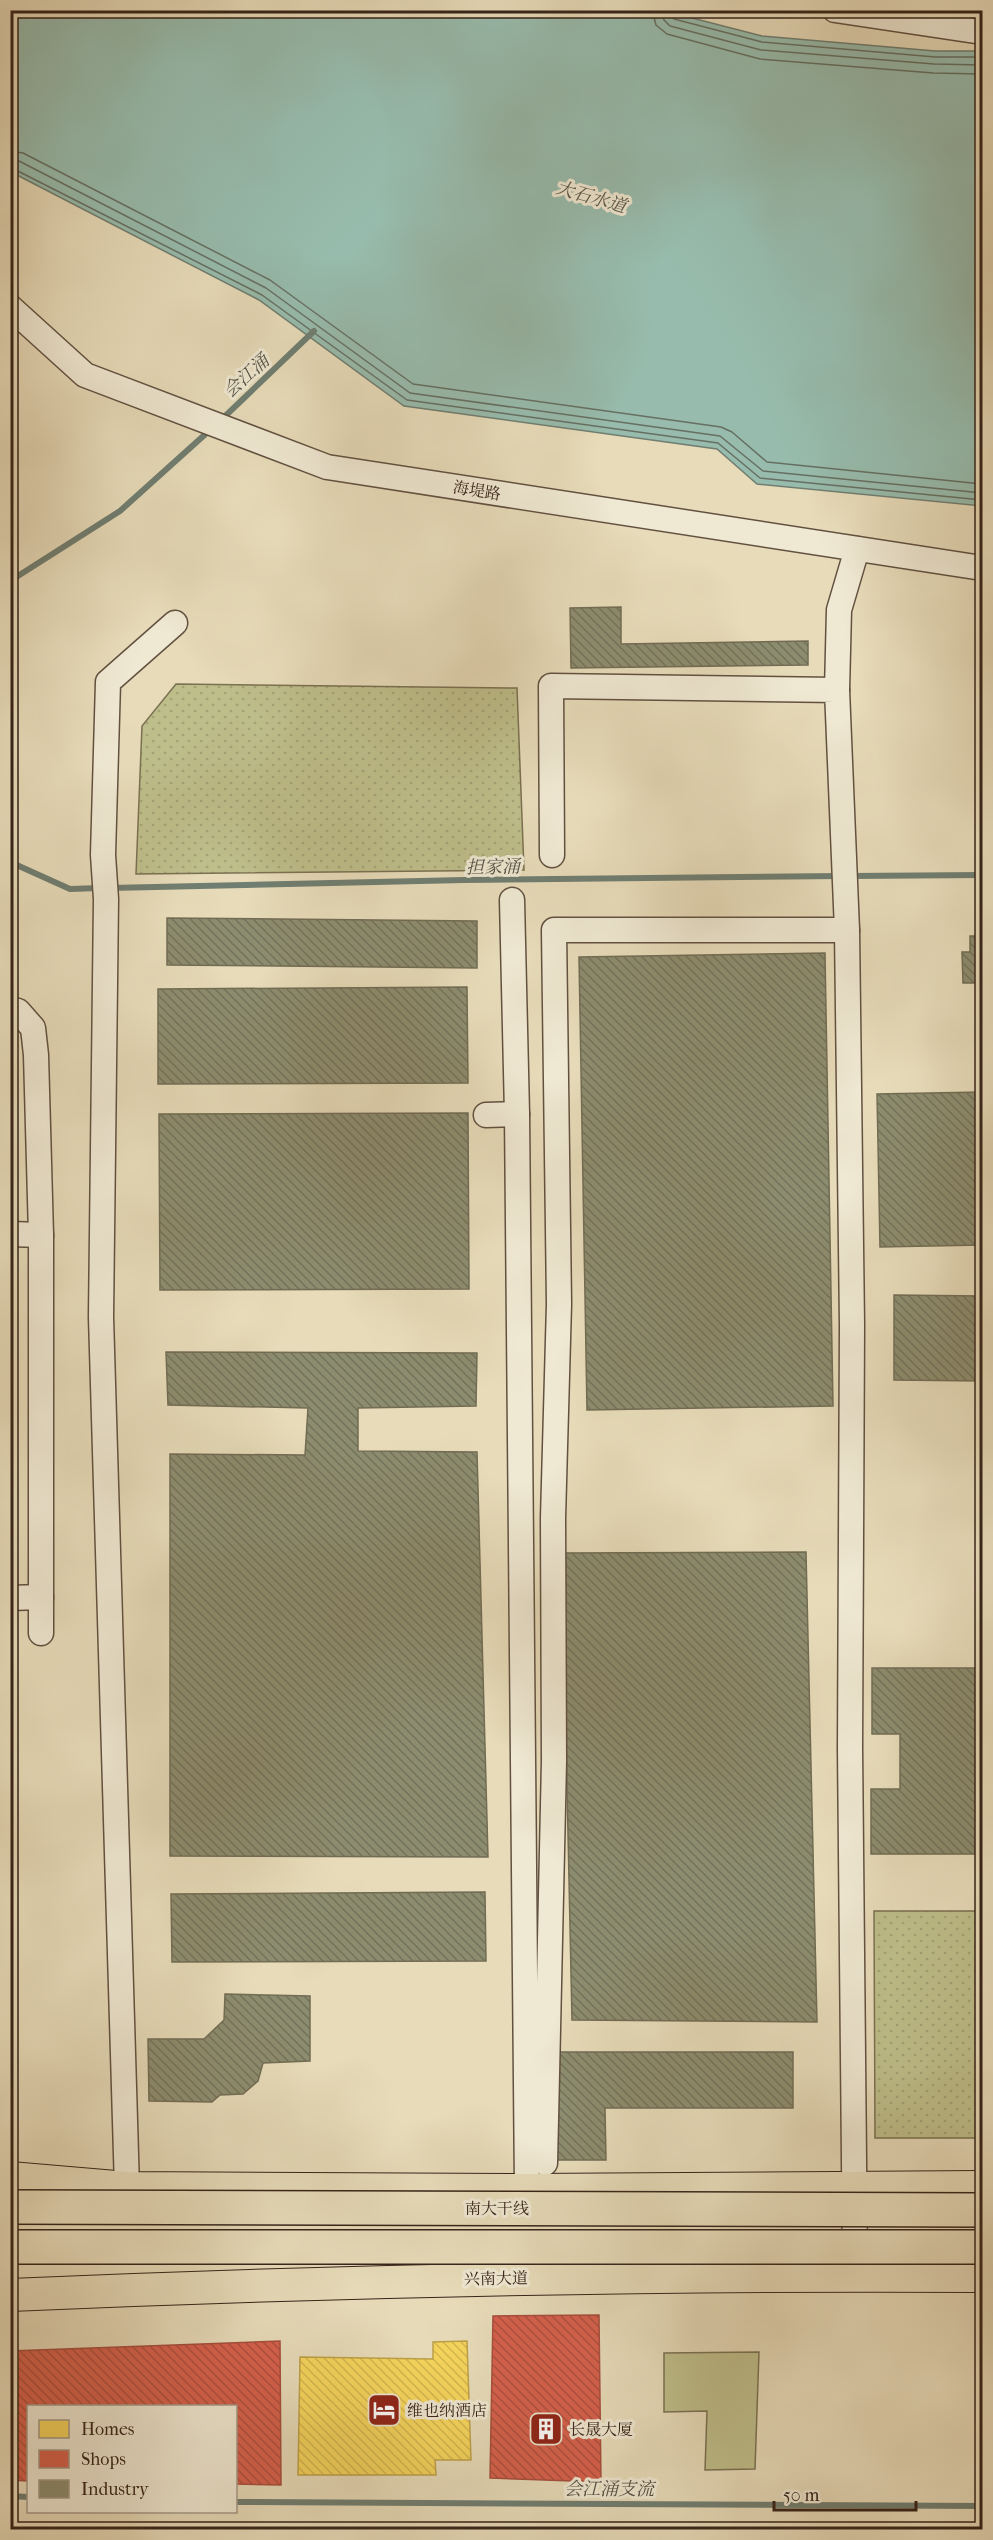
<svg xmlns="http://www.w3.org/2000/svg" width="993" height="2540" font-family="'IM FELL French Canon','Noto Serif SC',serif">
  <defs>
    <pattern id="grass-dots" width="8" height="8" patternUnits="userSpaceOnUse" patternTransform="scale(1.5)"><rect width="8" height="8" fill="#bebe8a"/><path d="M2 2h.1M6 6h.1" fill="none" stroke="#a4a376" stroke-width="1.8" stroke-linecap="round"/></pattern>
    <pattern id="homes-back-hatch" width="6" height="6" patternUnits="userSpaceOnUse" patternTransform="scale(1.5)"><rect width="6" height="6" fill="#f6d55c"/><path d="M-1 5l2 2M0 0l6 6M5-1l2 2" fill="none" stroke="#d4b74f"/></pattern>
    <pattern id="shops-back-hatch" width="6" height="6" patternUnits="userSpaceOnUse" patternTransform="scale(1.5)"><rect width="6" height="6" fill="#d6604d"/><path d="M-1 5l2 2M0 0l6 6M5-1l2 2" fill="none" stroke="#ae4f3f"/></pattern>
    <pattern id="industry-back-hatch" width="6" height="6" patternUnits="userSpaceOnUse" patternTransform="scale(1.5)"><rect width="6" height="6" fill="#8c8c6e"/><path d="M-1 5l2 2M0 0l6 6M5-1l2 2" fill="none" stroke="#73725a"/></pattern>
  </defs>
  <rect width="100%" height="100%" fill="#e7dbb9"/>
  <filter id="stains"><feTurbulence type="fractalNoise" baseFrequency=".00333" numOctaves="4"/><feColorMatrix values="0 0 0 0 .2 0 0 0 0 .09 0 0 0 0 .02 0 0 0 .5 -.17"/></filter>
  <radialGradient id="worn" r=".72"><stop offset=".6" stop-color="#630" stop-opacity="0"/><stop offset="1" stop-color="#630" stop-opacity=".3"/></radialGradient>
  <g fill="url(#grass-dots)" stroke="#7a7052" stroke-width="1.5">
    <path d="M176,684L517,688L524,870L136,874L142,726Z"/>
    <path d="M874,1911H982V2138H875Z"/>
  </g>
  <path fill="#bebe8a" stroke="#7a7052" stroke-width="1.5" d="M759,2352L755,2469L705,2470L707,2411L664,2412V2353Z"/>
  <path fill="#97bbac" stroke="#707e71" stroke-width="1.5" d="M665,11L762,36L935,51H982V506L757,484L717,449L404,406L259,300L11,172V11Z"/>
  <path fill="url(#homes-back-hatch)" stroke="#bca048" stroke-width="1.5" d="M467,2341L471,2460H435L436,2475H298L300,2357L433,2359V2342Z"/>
  <g fill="url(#shops-back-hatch)" stroke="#a64e3d" stroke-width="1.5">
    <path d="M599,2315L601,2482L490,2478L493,2316Z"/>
    <path d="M280,2341L281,2485L236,2484V2406H28V2481L10,2480V2351Z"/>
  </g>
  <g fill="url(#industry-back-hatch)" stroke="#726c54" stroke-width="1.5">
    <path d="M621,607V644L808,641V665L571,668L570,608Z"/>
    <path d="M167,918L477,921V968L167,965Z"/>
    <path d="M970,936H982V995H977V983H963L962,952H970Z"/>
    <path d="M825,953L833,1406L587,1410L579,957Z"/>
    <path d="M467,987L468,1083L158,1084V989Z"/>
    <path d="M982,1092V1245L880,1247L877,1094Z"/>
    <path d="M468,1113L469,1289L160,1290L159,1114Z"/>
    <path d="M894,1295L982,1296V1381L894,1380Z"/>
    <path d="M166,1352L477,1353L476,1406L358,1408V1451L477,1452L488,1857L170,1856V1454L305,1455L308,1408L168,1405Z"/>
    <path d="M806,1552L817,2022L572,2020L562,1553Z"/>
    <path d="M872,1668H982V1854H871V1789H900V1734H872Z"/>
    <path d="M485,1892L486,1961L172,1962L171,1894Z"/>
    <path d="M225,1994L310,1996V2061L263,2063L258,2081L243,2094L220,2095L212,2102L149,2101L148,2039H204L224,2020Z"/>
    <path d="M556,2052H793V2108H605L606,2160H556Z"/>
  </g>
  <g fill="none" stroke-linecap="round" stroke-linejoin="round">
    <g stroke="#666f62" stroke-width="1.5">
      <path d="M652,10L656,25L667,34L760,59L933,73L982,74"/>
      <path d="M661,10L664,20L670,26L761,50L934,64L982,65"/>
      <path d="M669,10L674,19L762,42L935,57H982"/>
      <path d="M10,151L23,153L270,280L413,384L721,427L732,432L767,462L982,484"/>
      <path d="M10,160L19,161L266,288L410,393L720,436L763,471L982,493"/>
      <path d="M10,167L262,295L407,400L718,443L760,478L982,500"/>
    </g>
    <g stroke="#707e71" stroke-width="6">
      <path d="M220,421L314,331"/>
      <path d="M10,581L120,511L210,430"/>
      <path d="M10,862L70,889L100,888"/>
      <path d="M851,876L982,875"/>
      <path d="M110,888L464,880L841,876"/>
      <path d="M10,2496L28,2497"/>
      <path d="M236,2502L982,2506"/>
    </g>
    <g stroke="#625141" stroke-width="27">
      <g id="minor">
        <path d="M835,10L982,32"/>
        <path d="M10,307L85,375L327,467L982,568"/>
        <path d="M837,690L839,610L857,549"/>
        <path d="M512,900L517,1114L527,2190"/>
        <path d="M847,930L852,1325L850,1748L855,2263"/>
        <path d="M10,1009L18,1011L33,1028L36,1055L41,1235V1633"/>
        <path d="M486,1115L517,1114"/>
        <path d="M10,1234L41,1235"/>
        <path d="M10,1598L41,1597"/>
        <path d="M545,2163L554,1761L553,1518L559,1304L554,930H847L837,690L551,686L552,855"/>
        <path d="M127,2188L101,1317L106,899L103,855L108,682L175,623"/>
      </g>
    </g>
    <g stroke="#362319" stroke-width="34">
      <g id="major">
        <path d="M10,2178L127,2188L527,2190L982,2187"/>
        <path d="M10,2295C334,2281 658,2274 982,2276"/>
      </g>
    </g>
    <use href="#minor" stroke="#efe8d2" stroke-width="24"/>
    <use href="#major" stroke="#e7dbb9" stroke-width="32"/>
    <g stroke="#362319" stroke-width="36" stroke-linecap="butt">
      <g id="highway-bridge">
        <path d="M10,2207L982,2210"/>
        <path d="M10,2247H982"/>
      </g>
    </g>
    <use href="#highway-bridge" stroke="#e7dbb9" stroke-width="33"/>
  </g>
  <defs>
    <g id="hotel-square" transform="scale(1.725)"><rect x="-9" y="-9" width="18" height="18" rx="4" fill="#8f2418" stroke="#efe8d2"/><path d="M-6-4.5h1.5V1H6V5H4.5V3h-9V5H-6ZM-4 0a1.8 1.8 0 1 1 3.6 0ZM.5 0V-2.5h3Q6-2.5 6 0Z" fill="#fff"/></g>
    <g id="building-square" transform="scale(1.725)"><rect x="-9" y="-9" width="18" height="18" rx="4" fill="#8f2418" stroke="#efe8d2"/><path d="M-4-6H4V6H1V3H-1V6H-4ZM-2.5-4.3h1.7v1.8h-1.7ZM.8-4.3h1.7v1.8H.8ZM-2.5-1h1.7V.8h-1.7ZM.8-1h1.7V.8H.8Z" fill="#fff"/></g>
  </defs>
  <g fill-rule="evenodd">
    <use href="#hotel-square" x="384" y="2410"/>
    <use href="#building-square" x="546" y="2429"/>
  </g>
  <g text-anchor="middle" stroke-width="6" stroke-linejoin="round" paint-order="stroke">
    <g font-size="16" fill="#362319" stroke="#efe8d2">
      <text transform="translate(477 490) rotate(9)" y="6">海堤路</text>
      <text x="497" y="2214">南大干线</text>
      <text transform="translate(496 2278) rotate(-1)" y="6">兴南大道</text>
    </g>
    <g font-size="16" fill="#362319" stroke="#efe8d2" text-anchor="start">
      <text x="407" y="2416">维也纳酒店</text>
      <text x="569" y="2435">长晟大厦</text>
    </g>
    <g font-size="18" font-style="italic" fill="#535145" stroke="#efe8d2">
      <text transform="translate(591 197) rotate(16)" y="6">大石水道</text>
      <text transform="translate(246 376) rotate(-42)" y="6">会江涌</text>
      <text transform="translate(493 867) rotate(-1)" y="6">担家涌</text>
      <text x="609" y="2495">会江涌支流</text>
    </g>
  </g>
  <rect width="993" height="2540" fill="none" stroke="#e7dbb9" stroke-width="36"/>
  <rect x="12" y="12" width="969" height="2516" fill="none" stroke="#362319" stroke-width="3"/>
  <rect x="18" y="18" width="957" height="2504" fill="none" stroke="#362319" stroke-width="1.5"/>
  <rect x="27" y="2405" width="210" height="108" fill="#efe8d2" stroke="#a59988" stroke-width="1.5"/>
  <rect x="39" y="2420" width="30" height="18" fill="#f6d55c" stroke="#a59988" stroke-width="1.5"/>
  <text x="81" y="2435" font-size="18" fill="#362319">Homes</text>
  <rect x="39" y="2450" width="30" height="18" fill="#d6604d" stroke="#a59988" stroke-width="1.5"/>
  <text x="81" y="2465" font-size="18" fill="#362319">Shops</text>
  <rect x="39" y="2480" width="30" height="18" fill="#8c8c6e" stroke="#a59988" stroke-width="1.5"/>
  <text x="81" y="2495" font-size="18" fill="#362319">Industry</text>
  <path d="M774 2501v9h142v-9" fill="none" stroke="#362319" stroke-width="3"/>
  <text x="783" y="2501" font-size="18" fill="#362319" stroke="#efe8d2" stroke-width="4.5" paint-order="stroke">50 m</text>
  <rect width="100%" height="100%" filter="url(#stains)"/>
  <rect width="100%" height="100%" fill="url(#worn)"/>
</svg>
